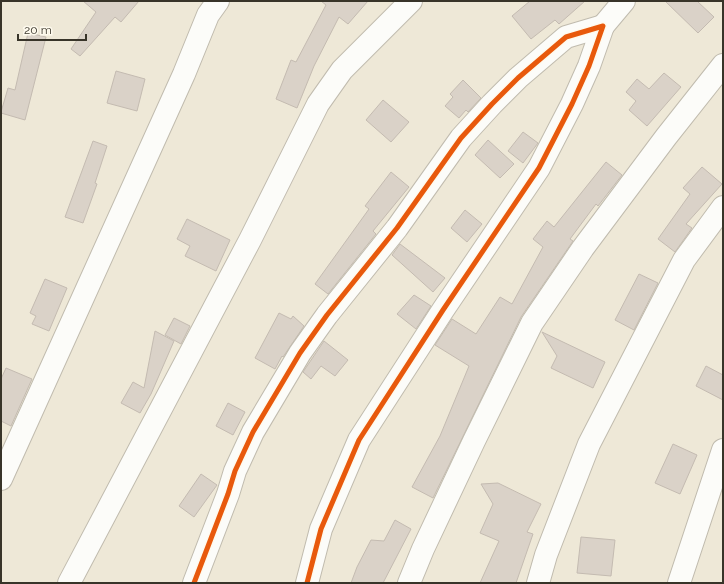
<svg xmlns="http://www.w3.org/2000/svg" width="724" height="584" font-family="Raleway,sans-serif">
  <rect width="100%" height="100%" fill="#eee8d7"/>
  <g fill="#dad2c8" stroke="#c4bbb1">
    <path d="M83,1H139L121,22L115,17L80,56L71,49L96,12Z"/>
    <path d="M321,1H368L348,24L339,17L314,66L297,108L276,99L291,60L296,62L326,5Z"/>
    <path d="M530,1H585L559,24L555,20L531,39L512,16Z"/>
    <path d="M665,1H697L714,17L698,33Z"/>
    <path d="M28,33L46,37L25,120L1,113V112L8,88L15,90Z"/>
    <path d="M116,71L145,79L137,111L107,103Z"/>
    <path d="M664,73L681,87L647,126L629,110L636,101L626,92L637,79L649,89Z"/>
    <path d="M463,80L481,98L468,112L466,110L459,118L445,106L453,97L450,94Z"/>
    <path d="M383,100L409,122L391,142L366,120Z"/>
    <path d="M523,132L538,143L523,163L508,151Z"/>
    <path d="M488,140L514,164L500,178L475,155Z"/>
    <path d="M93,141L107,146L95,183L97,184L83,223L65,217Z"/>
    <path d="M606,162L622,175L598,206L596,204L570,239L573,241L521,317L433,498L412,487L440,436L469,366L435,345L452,319L476,334L500,297L512,304L543,247L533,239L547,221L554,227Z"/>
    <path d="M702,167L722,184L686,224L692,228L675,252L658,239L690,194L683,188Z"/>
    <path d="M391,172L409,187L373,231L376,234L328,294L315,284L369,209L365,206Z"/>
    <path d="M465,210L482,224L467,242L451,228Z"/>
    <path d="M187,219L230,240L216,271L185,256L190,246L177,239Z"/>
    <path d="M400,244L445,278L433,292L392,255Z"/>
    <path d="M639,274L658,283L634,330L615,320Z"/>
    <path d="M45,279L67,288L49,331L32,324L36,316L30,313Z"/>
    <path d="M414,295L431,306L416,329L397,314Z"/>
    <path d="M279,313L291,319L293,316L304,326L283,357L282,356L275,369L255,358Z"/>
    <path d="M174,318L190,326L181,344L165,335Z"/>
    <path d="M155,331L174,341L151,394L140,413L121,403L133,382L144,388Z"/>
    <path d="M542,332L605,362L593,388L551,368L557,356Z"/>
    <path d="M324,341L348,360L335,376L321,366L311,379L303,372Z"/>
    <path d="M706,366L723,375V400L696,386Z"/>
    <path d="M6,368L32,379L11,426L1,421V379Z"/>
    <path d="M228,403L245,412L233,435L216,426Z"/>
    <path d="M673,444L697,455L680,494L655,483Z"/>
    <path d="M201,474L217,485L194,517L179,506Z"/>
    <path d="M498,483L541,504L527,532L533,534L516,583H480L499,541L480,533L493,504L481,484Z"/>
    <path d="M395,520L411,529L383,583H351L357,567L371,540L384,541Z"/>
    <path d="M581,537L615,540L611,576L577,573Z"/>
  </g>
  <g fill="none" stroke-linecap="round" stroke-linejoin="round">
    <g stroke="#c0bbae" stroke-width="24">
      <g id="minor">
        <path d="M603,26L624,1"/>
        <path d="M1,479L184,74L208,15L218,1"/>
        <path d="M69,583L250,240L318,104L342,70L411,1"/>
        <path d="M194,583L228,494L235,471L253,432L300,353L327,315L397,228L461,138L492,104L518,78L566,37L603,26L589,66L572,104L539,168L443,310L359,440L321,529L307,583"/>
        <path d="M409,583L423,549L474,441L532,323L583,248L666,137L723,65"/>
        <path d="M538,583L546,555L589,444L684,260L723,207"/>
        <path d="M679,583L723,450"/>
      </g>
    </g>
    <use href="#minor" stroke="#fcfcf9" stroke-width="22"/>
    <g stroke="#fefaee" stroke-width="8">
      <path id="cycleway" d="M194,583L228,494L235,471L253,432L300,353L327,315L397,228L461,138L492,104L518,78L566,37L603,26L589,66L572,104L539,168L443,310L359,440L321,529L307,583"/>
    </g>
    <use href="#cycleway" stroke="#e8590c" stroke-width="5"/>
  </g>
  <rect width="724" height="584" fill="none" stroke="#383429" stroke-width="4"/>
  <path d="M18 34v6h68v-6" fill="none" stroke="#383429" stroke-width="2"/>
  <text x="24" y="34" font-size="12" fill="#383429" stroke="#fefaee" stroke-width="3" paint-order="stroke">20 m</text>
</svg>
